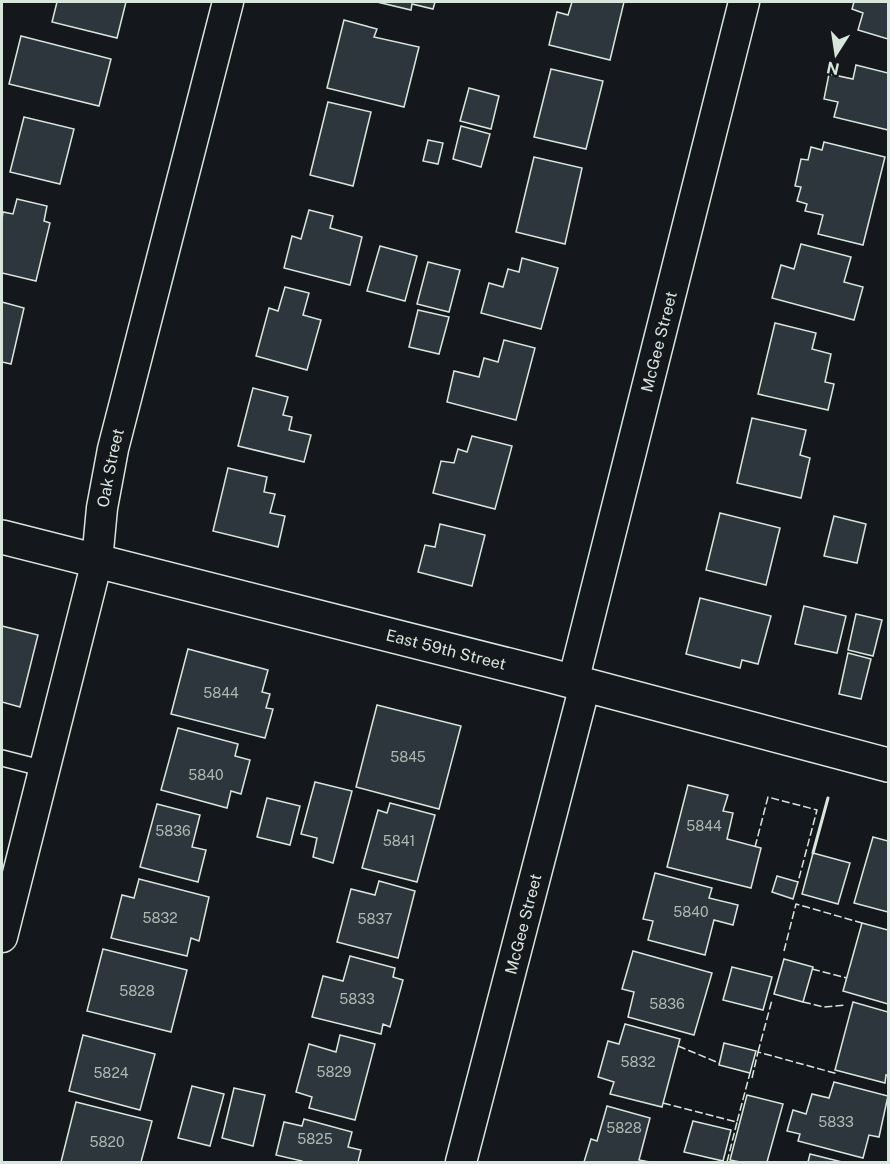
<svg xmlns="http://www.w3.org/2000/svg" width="890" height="1164" font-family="'Public Sans',sans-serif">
  <rect width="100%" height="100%" fill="#14181c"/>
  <g fill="#2c363c" stroke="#d8e6dc" stroke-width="1.5">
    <path d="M57,2H126L117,38L52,22Z"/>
    <path d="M377,2H435L433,9L412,4L411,10Z"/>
    <path d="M572,2H624L610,60L549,45L557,12L568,15Z"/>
    <path d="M854,2H888V39L858,30L863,13L852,9Z"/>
    <path d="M344,20L377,29L374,37L419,47L404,107L327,88Z"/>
    <path d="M21,36L111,59L99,106L9,84Z"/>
    <path d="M856,65L888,73V130L834,117L838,102L824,99L829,74L853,79Z"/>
    <path d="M551,69L603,81L586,149L534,137Z"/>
    <path d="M469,88L499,96L491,129L460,121Z"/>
    <path d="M328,102L371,112L353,186L310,175Z"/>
    <path d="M24,117L74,129L60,184L10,172Z"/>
    <path d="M461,126L490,134L481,167L453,159Z"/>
    <path d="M428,140L443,143L438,164L423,161Z"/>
    <path d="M824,142L885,157L863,245L818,234L823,215L805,211L807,204L797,201L801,187L795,186L801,159L808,160L811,147L822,150Z"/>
    <path d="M534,157L582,168L565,244L516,232Z"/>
    <path d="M17,199L47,206L44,221L50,223L36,281L2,273V219L3,212L13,214Z"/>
    <path d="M309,210L333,216L330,228L362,237L350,285L284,268L292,236L301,239Z"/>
    <path d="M801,244L851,257L844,282L863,287L854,320L772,298L781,265L794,269Z"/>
    <path d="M380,246L417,256L405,301L367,291Z"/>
    <path d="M522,258L558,268L541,329L481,313L489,283L503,287L508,269L519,272Z"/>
    <path d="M428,262L460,270L449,312L417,304Z"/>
    <path d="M285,287L309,293L303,315L321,320L307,370L256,356L269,308L278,311Z"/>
    <path d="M2,302L24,308L11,364L2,362Z"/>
    <path d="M418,310L449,317L439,354L409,347Z"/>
    <path d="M775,323L816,333L812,349L831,354L825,382L834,384L828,410L758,394Z"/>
    <path d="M504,340L535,348L516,420L447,402L454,371L479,377L484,358L498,362Z"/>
    <path d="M253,388L288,397L283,415L292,417L289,430L311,435L304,462L238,446Z"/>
    <path d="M752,418L806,430L800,455L810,458L801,498L737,483Z"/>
    <path d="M472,436L512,446L495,509L433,493L441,461L454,463L458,449L467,452Z"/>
    <path d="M228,468L267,477L264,492L275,494L270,513L285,516L278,547L213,531Z"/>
    <path d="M720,513L780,528L766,585L706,570Z"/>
    <path d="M834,516L866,524L857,563L824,556Z"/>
    <path d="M440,524L485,535L472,586L418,572L425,545L435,547Z"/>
    <path d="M700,598L771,616L758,664L742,660L740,668L686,654Z"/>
    <path d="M804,606L846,616L837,653L795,644Z"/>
    <path d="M856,614L882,620L873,656L848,650Z"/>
    <path d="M2,626L38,635L20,707L2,702Z"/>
    <path d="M188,649L268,670L262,692L270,694L266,708L273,709L265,738L171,714Z"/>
    <path d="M848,653L871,659L861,699L839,694Z"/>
    <path d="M377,705L461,726L439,809L356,787Z"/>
    <path d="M178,728L238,744L235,756L250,760L241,794L231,791L227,808L161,790Z"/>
    <path d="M315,782L352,791L333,863L313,857L317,838L301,834Z"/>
    <path d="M688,785L728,795L723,811L733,813L727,839L761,848L751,888L667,867Z"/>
    <path d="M267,798L300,806L290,845L257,837Z"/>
    <path d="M390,803L435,815L417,882L362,868L378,810L387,813Z"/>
    <path d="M157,804L200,815L192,847L206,850L198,882L140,867Z"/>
    <path d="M873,837L888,841V912L854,903Z"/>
    <path d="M813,853L850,863L838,904L802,894Z"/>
    <path d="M655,873L712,888L709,898L738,905L733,925L714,920L705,955L648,940L653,921L643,919Z"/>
    <path d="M777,876L798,882L793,899L772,892Z"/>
    <path d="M139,879L209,897L199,941L191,938L187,956L111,938L122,895L134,898Z"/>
    <path d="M379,881L415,891L398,958L337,942L351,889L375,895Z"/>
    <path d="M862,923L888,930V1004L843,991Z"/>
    <path d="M103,949L187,970L171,1032L87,1011Z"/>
    <path d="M633,951L712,973L694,1035L628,1017L634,992L622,989Z"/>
    <path d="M350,956L395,968L393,977L403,980L390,1027L383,1024L381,1034L312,1017L323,976L343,981Z"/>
    <path d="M784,959L813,967L803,1002L774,994Z"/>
    <path d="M732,967L772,977L763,1010L723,1000Z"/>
    <path d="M853,1002L888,1012V1076L886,1075L885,1083L835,1070Z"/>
    <path d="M625,1024L680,1039L662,1107L610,1094L614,1082L598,1077L608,1041L619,1044Z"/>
    <path d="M83,1035L155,1054L140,1110L69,1091Z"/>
    <path d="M340,1035L375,1044L355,1120L309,1108L312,1097L296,1092L309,1044L336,1052Z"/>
    <path d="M724,1043L756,1051L750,1073L719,1065Z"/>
    <path d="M834,1082L888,1096L879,1137L869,1135L863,1158L798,1141L800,1134L787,1131L793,1110L806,1114L812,1094L829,1098Z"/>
    <path d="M192,1086L224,1094L210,1146L178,1138Z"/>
    <path d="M234,1088L265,1095L253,1146L222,1138Z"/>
    <path d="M747,1095L783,1104L767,1162H740L730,1160Z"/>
    <path d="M76,1102L152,1121L141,1162H61Z"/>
    <path d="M607,1106L650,1118L639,1160L650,1162H584L591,1139L597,1141Z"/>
    <path d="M304,1119L352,1132L348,1147L361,1150L358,1162H302V1161L276,1155L284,1122L302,1126Z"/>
    <path d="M693,1121L731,1130L723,1161L684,1152Z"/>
    <path d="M810,1154L842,1162H808Z"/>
  </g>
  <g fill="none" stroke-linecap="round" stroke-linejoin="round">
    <g stroke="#d8e6dc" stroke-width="18">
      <path id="service" d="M2,758L45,769"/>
    </g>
    <g stroke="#d8e6dc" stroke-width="33">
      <g id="minor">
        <path id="s1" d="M573,682L744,2"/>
        <path id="s2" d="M2,937L97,561L102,508L113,449L228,2"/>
        <path id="s3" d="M461,1162L585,685"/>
      </g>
    </g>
    <g stroke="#d8e6dc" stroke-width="36">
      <g id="tertiary">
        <path id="s4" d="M2,537L548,675L888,765"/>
      </g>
    </g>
    <use href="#service" stroke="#14181c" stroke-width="15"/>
    <use href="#minor" stroke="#14181c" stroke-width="30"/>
    <use href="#tertiary" stroke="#14181c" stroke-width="33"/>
    <g stroke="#d8e6dc" stroke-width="1.5" stroke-dasharray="8 3" stroke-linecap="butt">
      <path d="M755,847L768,797L817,810L798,882"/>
      <path d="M784,951L796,904L862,923"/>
      <path d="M812,969L847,978"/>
      <path d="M803,1002L824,1007L845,1005"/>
      <path d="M678,1046L719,1063"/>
      <path d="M758,1052L772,1000"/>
      <path d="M752,1078L758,1052L838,1074"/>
      <path d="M663,1103L737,1122L750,1073"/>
      <path d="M727,1162L737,1122"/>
    </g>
    <path stroke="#d8e6dc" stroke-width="3" d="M813,853L828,798"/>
  </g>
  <g text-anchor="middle" stroke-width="4.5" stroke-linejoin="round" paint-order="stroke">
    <g font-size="14" fill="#adbab4">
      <text x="221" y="698">5844</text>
      <text x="408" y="762">5845</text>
      <text x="206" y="780">5840</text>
      <text x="704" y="831">5844</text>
      <text x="173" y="836">5836</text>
      <text x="399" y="846">5841</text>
      <text x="691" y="917">5840</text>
      <text x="160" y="923">5832</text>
      <text x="375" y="924">5837</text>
      <text x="137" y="996">5828</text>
      <text x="357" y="1004">5833</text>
      <text x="667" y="1009">5836</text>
      <text x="638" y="1067">5832</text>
      <text x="334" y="1077">5829</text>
      <text x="111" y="1078">5824</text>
      <text x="836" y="1127">5833</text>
      <text x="624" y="1133">5828</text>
      <text x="315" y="1144">5825</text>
      <text x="107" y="1147">5820</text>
    </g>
    <g font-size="16" fill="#d8e6dc" stroke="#14181c">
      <text dy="6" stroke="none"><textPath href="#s1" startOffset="351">McGee Street</textPath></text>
      <text dy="6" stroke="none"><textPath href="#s2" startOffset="482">Oak Street</textPath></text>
      <text dy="6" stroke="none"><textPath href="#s4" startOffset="458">East 59th Street</textPath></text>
      <text dy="6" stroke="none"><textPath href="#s3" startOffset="246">McGee Street</textPath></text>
    </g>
  </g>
  <rect width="890" height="1164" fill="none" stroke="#d8e6dc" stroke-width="6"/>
  <g transform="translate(836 54) rotate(192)" stroke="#14181c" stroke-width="4.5" paint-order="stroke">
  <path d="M0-4.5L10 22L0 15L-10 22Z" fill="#d8e6dc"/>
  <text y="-9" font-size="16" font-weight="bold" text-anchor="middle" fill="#d8e6dc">N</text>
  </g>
</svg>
